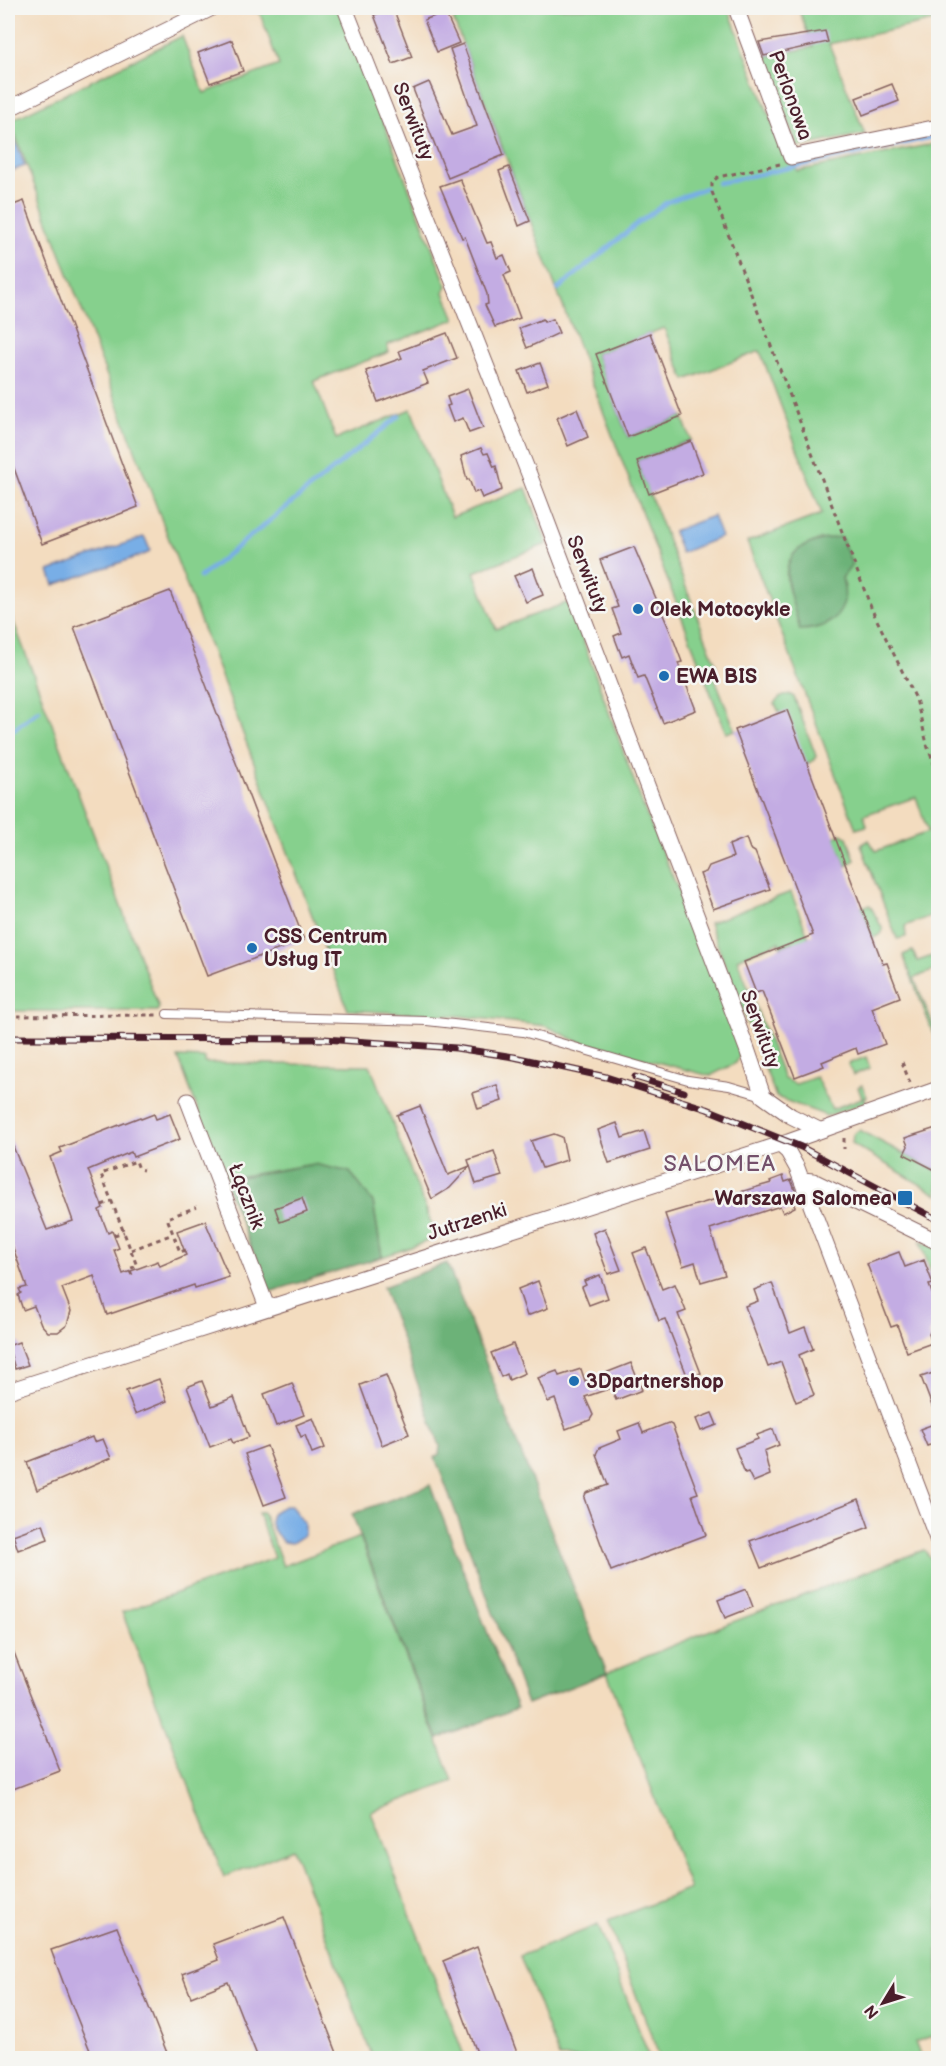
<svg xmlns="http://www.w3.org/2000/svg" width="946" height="2066" font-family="'Balsamiq Sans',sans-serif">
  <rect width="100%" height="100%" fill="#f6f6f2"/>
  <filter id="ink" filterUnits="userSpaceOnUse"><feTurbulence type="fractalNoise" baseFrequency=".0167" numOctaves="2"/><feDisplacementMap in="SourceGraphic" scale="12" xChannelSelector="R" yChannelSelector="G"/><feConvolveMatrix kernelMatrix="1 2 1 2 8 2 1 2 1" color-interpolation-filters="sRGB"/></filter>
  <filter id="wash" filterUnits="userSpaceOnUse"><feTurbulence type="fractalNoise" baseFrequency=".008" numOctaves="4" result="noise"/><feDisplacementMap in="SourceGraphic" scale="24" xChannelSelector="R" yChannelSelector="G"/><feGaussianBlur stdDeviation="1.35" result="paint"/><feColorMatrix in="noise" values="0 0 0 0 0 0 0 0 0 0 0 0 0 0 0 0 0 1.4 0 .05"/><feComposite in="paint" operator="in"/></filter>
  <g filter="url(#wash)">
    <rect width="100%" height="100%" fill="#f3dcbf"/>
    <g fill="#86d08d" stroke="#68785c" stroke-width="1.5" fill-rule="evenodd">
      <path d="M252,8H339L447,286L444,292L455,319L387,345L389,352L314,381L336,439L411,409L452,517L526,488L547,544L474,572L496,629L569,602L645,811L715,977L741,1054L736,1063L710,1076L577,1041L546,1026L460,1016L348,1010L10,121L182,36L204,93L279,65L259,11L254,12Z"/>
      <path d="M449,8H728L787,162L793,161L797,171L938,143V913L905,926L906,937L897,939L861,845L869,840L876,851L928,832L916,797L864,815L867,826L856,829L747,542L822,514L760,351L685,380L664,328L596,354L628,437L682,416L691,440L637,461L716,665L711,668L735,730L726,733ZM821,539L844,572L842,578L845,587L800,630C791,586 766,559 821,539Z"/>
      <path d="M798,8H938V20L829,44L865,134L798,147L763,57L813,47Z"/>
      <path d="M8,607L159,1008L157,1011H8Z"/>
      <path d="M789,694L794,697L816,756L815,760L806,764L775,704L779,698Z"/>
      <path d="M842,834L847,837L855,860L846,866L834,837Z"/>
      <path d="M791,892L814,951L799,957L793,942L781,947L779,942L737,959L784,1079L796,1084L816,1077L832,1109L862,1098L858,1087L862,1085L867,1097L865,1098L866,1102L827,1116L776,1097L709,923Z"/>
      <path d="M870,905L883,930L881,934L873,938L861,907Z"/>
      <path d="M912,951L918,961L938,954V969L914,978L938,1037V1046L903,955Z"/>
      <path d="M178,1057L205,1058V1063L370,1065L437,1238L382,1257L373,1202L314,1164L224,1179Z"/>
      <path d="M866,1057L870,1068L853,1075L848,1064Z"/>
      <path d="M859,1130L938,1172V1195L852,1144L853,1135Z"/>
      <path d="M920,1242L938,1247V1290Z"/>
      <path d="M258,1513H263L283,1566L360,1537L453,1781L371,1812L465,2058H373L293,1849L224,1877L122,1612L274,1558Z"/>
      <path d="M924,1550L938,1567V2052L932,2036L915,2042L921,2058H660L608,1921L690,1889L607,1673L698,1635Z"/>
      <path d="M598,1925L650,2058H559L520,1956Z"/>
    </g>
    <g fill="#6cb278" stroke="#5b6852" stroke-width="1.5">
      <path d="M841,537L852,565L842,578C852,612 831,629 800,630C794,602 770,558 809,544C820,540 829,537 841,537Z"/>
      <path d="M314,1164L350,1172L373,1202L382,1257L269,1292L224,1180Z"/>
      <path d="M447,1263L607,1673L527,1704L435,1457L439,1455L440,1446L383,1287Z"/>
      <path d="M430,1485L517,1708L438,1739L352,1514Z"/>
    </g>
    <g fill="#78aee6" stroke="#616688" stroke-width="1.5">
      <path d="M14,138L25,166L11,171L8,166V141Z"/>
      <path d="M713,516L721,537L681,553L673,531Z"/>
      <path d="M143,537L145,538L150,550L148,553L54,585L49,571Z"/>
      <path d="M285,1506H291L304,1523V1535L292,1543L283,1542C270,1528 262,1514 285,1506Z"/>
    </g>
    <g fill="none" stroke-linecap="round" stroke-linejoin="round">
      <g stroke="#78aee6" stroke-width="4.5">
        <path d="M718,183L938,136"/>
        <path d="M558,289L638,223L667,202L705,188"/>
        <path d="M200,577L399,416"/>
        <path d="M8,734L39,710"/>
      </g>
    </g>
    <g id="blocks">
      <g fill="#c3ace3">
        <path d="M393,8L412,57L393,64L374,15Z"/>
        <path d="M445,12L459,43L437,52L424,20Z"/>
        <path d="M825,31L828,42L764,56L759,42Z"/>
        <path d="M232,40L243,71L210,83L198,53Z"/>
        <path d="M463,44L504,155L448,178L413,89L429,82L452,135L477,126L450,49Z"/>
        <path d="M892,84L899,101L863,115L856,98Z"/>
        <path d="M509,167L530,221L519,226L499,171Z"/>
        <path d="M460,179L487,243L491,242L497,258L504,255L511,272L504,275L520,318L495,327L485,305L488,304L487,294L465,237L462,238L440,186Z"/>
        <path d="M24,201L138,507L42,544L8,452L12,450L8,438V207Z"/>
        <path d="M543,319L544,322L553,319L559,333L527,348L519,328Z"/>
        <path d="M447,333L457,358L423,371L428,383L378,402L366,371L402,358L399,351Z"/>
        <path d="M650,333L682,416L628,437L596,354Z"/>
        <path d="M540,363L548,384L527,392L519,371Z"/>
        <path d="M468,389L483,428L469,433L463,418L453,422L447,406L450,405L447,397Z"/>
        <path d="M577,409L588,437L568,446L557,418Z"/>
        <path d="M691,441L703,473L649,494L637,461Z"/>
        <path d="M481,448L484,454L488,453L494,467L496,466L502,490L482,498L479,491L474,493L469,479L467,480L461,456Z"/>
        <path d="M634,547L673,638L682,662L678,663L696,710L663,723L644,676L638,678L629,654L622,657L614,636L621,633L612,609L618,607L600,560Z"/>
        <path d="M533,568L543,595L526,602L514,576Z"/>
        <path d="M170,591L304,940L207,976L74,627Z"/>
        <path d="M787,710L883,964L887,963L900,997L872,1008L885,1044L858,1054L856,1048L822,1062L824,1066L795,1077L762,991L756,993L744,962L813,935L735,730Z"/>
        <path d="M746,838L750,849L755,852L770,889L713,909L700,874L706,872L709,866L733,857L729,845Z"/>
        <path d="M497,1085L502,1101L478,1109L473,1093Z"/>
        <path d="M420,1106L448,1175L470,1166L450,1188L432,1199L397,1115Z"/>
        <path d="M154,1114L156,1119L170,1114L180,1139L133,1157L131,1152L88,1170L103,1208L99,1210L108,1233L112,1231L119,1248L114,1250L123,1274L158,1261L160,1266L186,1255L177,1231L205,1221L229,1277L195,1288L194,1285L107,1315L94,1276L62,1288L71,1311L67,1325L58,1332H48L41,1324L34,1306L23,1310L18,1295L21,1293L19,1289L27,1287L8,1234V1134L47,1230L73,1221L50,1157L62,1152L60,1148L140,1117L141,1119Z"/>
        <path d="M617,1123L622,1138L644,1131L650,1150L609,1163L598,1130Z"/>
        <path d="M939,1127V1172L904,1154L908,1146L905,1138Z"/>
        <path d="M554,1134L562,1137L567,1160L542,1168L531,1141Z"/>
        <path d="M494,1151L502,1176L476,1184L468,1160Z"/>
        <path d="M783,1176L785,1182L791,1180L799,1200L793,1202L795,1207L783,1213L780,1206L710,1229L725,1275L701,1282L695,1262L683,1266L665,1214L771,1183L770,1181Z"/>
        <path d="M302,1198L307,1212L280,1222L275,1208Z"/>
        <path d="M605,1228L621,1270L608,1274L593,1233Z"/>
        <path d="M646,1248L662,1289L675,1284L686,1311L678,1314L701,1373L688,1378L665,1319L659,1321L633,1253Z"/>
        <path d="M899,1252L905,1267L924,1260L933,1284L929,1285L939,1311V1322L934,1324L929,1334L932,1343L907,1352L897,1325L891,1327L867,1264Z"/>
        <path d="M600,1275L608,1298L589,1305L582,1287L586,1285L584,1281Z"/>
        <path d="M538,1281L548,1308L527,1316L518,1289Z"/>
        <path d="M772,1283L790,1333L805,1327L813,1349L799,1355L814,1395L796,1402L781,1362L768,1367L745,1306L758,1301L754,1290Z"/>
        <path d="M19,1342L28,1365L15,1369L8,1346Z"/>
        <path d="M513,1344L525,1373L509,1380L507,1374L501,1377L491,1353Z"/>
        <path d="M631,1363L642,1390L616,1400L611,1388L585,1397L593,1415L590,1420L566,1429L555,1399L548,1402L538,1378L557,1371L559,1376L581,1369L585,1381Z"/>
        <path d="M939,1371V1419H937L921,1377Z"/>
        <path d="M386,1375L409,1434L382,1445L360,1385Z"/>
        <path d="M159,1379L167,1401L135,1414L126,1391Z"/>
        <path d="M202,1381L212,1406L234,1397L249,1437L233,1443L231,1439L210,1447L187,1387Z"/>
        <path d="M292,1383L304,1415L276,1426L264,1394Z"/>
        <path d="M712,1413L717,1425L701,1431L696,1419Z"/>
        <path d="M313,1418L325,1448L312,1453L305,1435L301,1437L296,1425Z"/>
        <path d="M939,1422V1442L927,1446L920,1429Z"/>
        <path d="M639,1423L643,1433L668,1423L672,1425L698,1493L692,1495L706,1535L611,1571L584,1498L586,1493L608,1485L596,1454L599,1448L621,1439L618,1431Z"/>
        <path d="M773,1429L779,1445L764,1451L770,1475L753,1482L748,1472L745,1473L735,1448L758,1439L757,1435Z"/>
        <path d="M92,1437L94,1442L103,1439L111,1458L37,1490L27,1462Z"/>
        <path d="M267,1446L286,1497L264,1505L245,1454Z"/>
        <path d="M859,1499L869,1527L761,1568L750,1541Z"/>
        <path d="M43,1524L48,1539L18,1550L13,1535Z"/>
        <path d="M746,1589L753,1607L725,1618L718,1600Z"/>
        <path d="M8,1637L60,1771L8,1791Z"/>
        <path d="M284,1917L339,2058H258L228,1982L191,1997L182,1974L219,1960L213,1944Z"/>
        <path d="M117,1927L169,2058H93L71,2003L51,1950Z"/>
        <path d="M477,1947L519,2058H479L443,1961Z"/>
      </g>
    </g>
  </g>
  <g filter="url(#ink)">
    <use href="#blocks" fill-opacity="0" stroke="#85615f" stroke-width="1.5"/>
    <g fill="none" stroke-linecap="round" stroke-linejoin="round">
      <g stroke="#85615f" stroke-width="10">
        <path id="lane" d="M167,1014L427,1021L523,1032L688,1080L729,1086L763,1096"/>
      </g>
      <g stroke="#85615f" stroke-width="17">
        <g id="street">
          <path d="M345,8L529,474L747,1049L763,1096L791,1116L819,1130"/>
          <path d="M736,8L791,157L938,127"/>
          <path d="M8,109L212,8"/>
          <path d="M188,1101L267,1307"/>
          <path d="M779,1144L788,1152L797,1168L938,1541"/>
          <path d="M802,1180L813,1181L938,1242"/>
          <path d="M8,1391L788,1142L938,1089"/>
        </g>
      </g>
      <g stroke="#85615f" stroke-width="3" stroke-dasharray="4.5 4.5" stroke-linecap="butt">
        <path d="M780,164L718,177L712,182V192L872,610L916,699L928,748L938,774"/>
        <path d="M8,1016L157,1015"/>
        <path d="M902,1062L910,1083"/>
        <path d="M844,1138V1149"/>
        <path d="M102,1205L112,1201"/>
        <path d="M114,1235L124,1232"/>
        <path d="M131,1250L173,1234"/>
        <path d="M186,1250L180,1252L167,1218L197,1207"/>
        <path d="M132,1275L129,1269L137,1266L101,1174L136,1161L139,1169L143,1170"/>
      </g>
      <use href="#lane" stroke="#fff" stroke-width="8"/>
      <use href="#street" stroke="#fff" stroke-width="15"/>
      <g stroke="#4a1f2b" stroke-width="7">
        <g id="rail">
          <path d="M8,1038L324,1039L456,1048L514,1057L606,1077L707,1109L801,1147L938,1220"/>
          <path d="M635,1077L684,1092"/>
        </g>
      </g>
      <use href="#rail" stroke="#f6f6f2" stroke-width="4.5" stroke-dasharray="14" stroke-linecap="butt"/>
    </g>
  </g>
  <g fill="#1f6fb2" stroke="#f6f6f2" stroke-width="2">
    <circle cx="638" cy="609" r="6"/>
    <circle cx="664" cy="676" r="6"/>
    <circle cx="252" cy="948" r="6"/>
    <rect x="897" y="1190" width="16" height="16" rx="3"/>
    <circle cx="574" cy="1381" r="6"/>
  </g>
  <g text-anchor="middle" stroke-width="5" stroke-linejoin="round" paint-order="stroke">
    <g font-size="20" fill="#4a1f2b" stroke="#f6f6f2">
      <text transform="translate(791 95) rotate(70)" y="7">Perlonowa</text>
      <text transform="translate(414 121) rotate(69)" y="7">Serwituty</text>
      <text transform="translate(588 574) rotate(69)" y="7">Serwituty</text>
      <text transform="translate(761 1029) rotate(70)" y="7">Serwituty</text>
      <text transform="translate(247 1196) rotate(69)" y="7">Łącznik</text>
      <text transform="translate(467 1221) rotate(-18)" y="7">Jutrzenki</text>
    </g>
    <g font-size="20" font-weight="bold" fill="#4a1f2b" stroke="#f6f6f2" text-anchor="start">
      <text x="650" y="616">Olek Motocykle</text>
      <text x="676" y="683">EWA BIS</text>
      <text x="264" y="943">CSS Centrum<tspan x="264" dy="23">Usług IT</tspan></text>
      <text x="892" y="1205" text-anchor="end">Warszawa Salomea</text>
      <text x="586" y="1388">3Dpartnershop</text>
    </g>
    <g font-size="22" letter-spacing="1.5" fill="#74506b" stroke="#f6f6f2">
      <text x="720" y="1171">SALOMEA</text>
    </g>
  </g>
  <rect width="946" height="2066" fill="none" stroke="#f6f6f2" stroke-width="30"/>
  <g transform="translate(883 2003) rotate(232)" stroke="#f6f6f2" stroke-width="4.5" paint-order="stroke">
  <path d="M0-4.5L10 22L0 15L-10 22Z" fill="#4a1f2b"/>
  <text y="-9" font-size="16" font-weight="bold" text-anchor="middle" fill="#4a1f2b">N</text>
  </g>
</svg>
